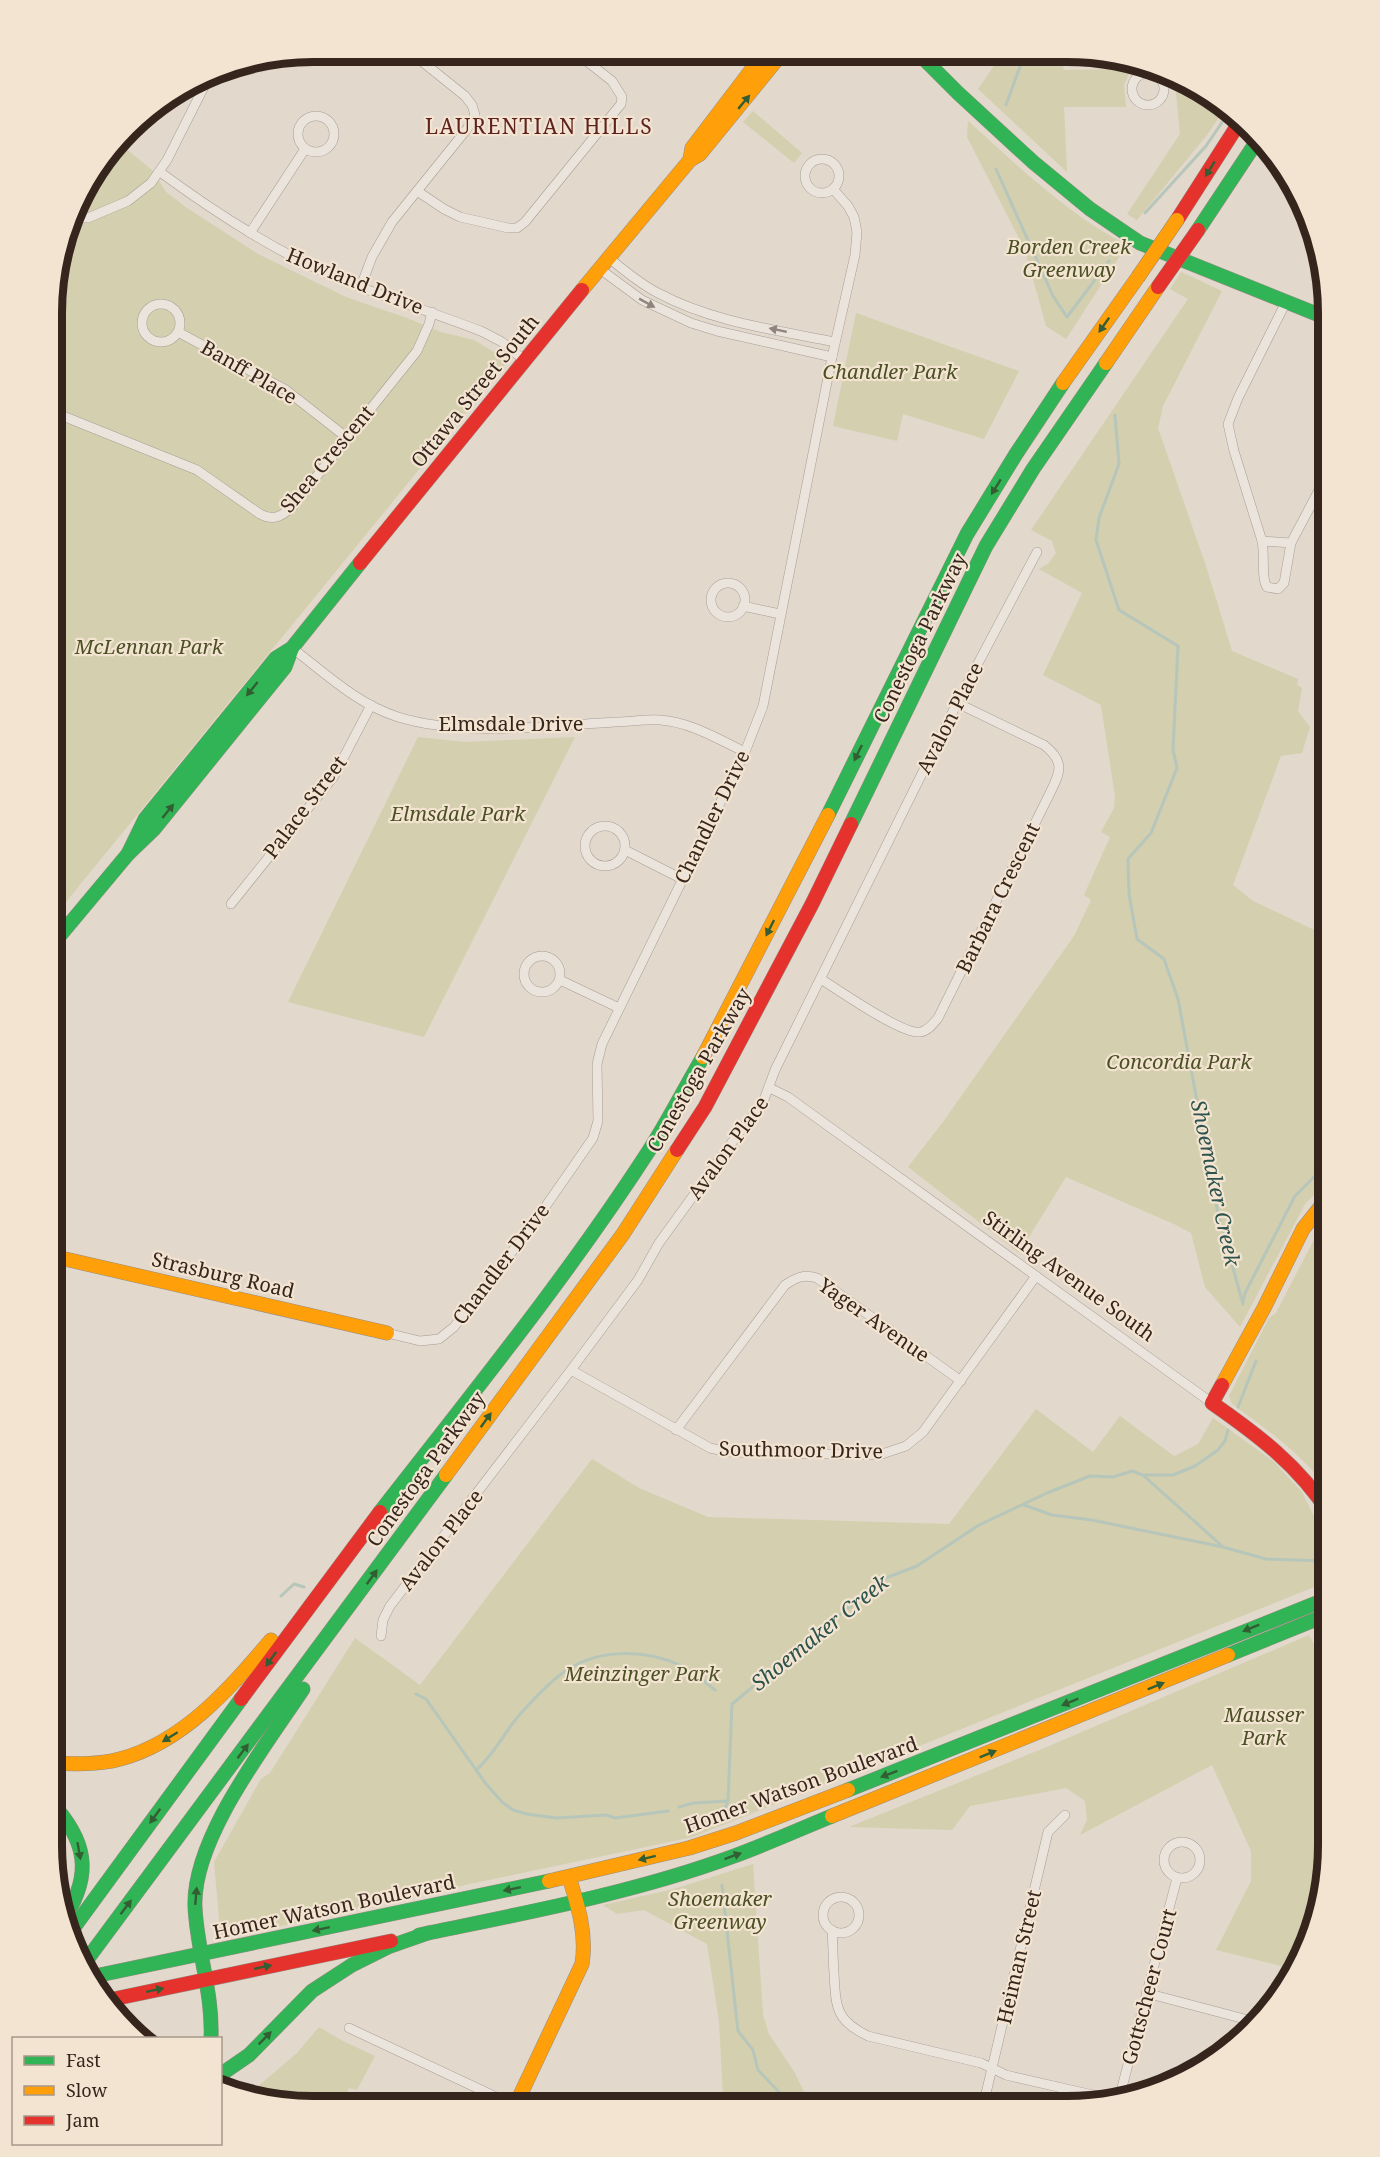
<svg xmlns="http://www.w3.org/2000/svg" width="1380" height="2157" font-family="'Noto Serif',serif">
  <rect width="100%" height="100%" fill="#e2d8cb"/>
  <g fill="#d4cfae">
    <path d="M1003,53H1060L1064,70L1131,69L1124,85L1126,107H1064L1067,172L978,89Z"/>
    <path d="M1185,81L1227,105L1207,135L1137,220L1127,214L1180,134L1175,83Z"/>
    <path d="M753,111L802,153L794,163L743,122Z"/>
    <path d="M968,121C1018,166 1067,214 1127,245L1066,339L1046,326L1025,250L967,137Z"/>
    <path d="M119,143L152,170L166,192L187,208L258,254L346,297L407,318L441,332L474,340L504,358L506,363L52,919L53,279L78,197Z"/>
    <path d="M1181,272L1222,291L1163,406L1158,428L1206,566L1232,651L1298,679L1297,685L1302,688L1298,711L1310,727L1302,753L1281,756L1233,885L1253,901L1329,937V1180L1305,1204L1240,1327L1205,1287L1191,1233L1176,1225L1066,1177L1019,1253L908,1167L943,1122L1074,936L1091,900L1084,895L1110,837L1101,832L1114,808L1115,796L1101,705L1043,675L1082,593L1039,569L1049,563L1056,553L1052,541L1031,530L1188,299L1170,289Z"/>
    <path d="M856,313L1019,371L984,439L903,414L897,441L833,426Z"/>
    <path d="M418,737L465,742L575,737L424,1037L288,1002Z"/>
    <path d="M1329,1219V1491C1302,1454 1268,1430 1232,1404L1229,1396L1269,1318L1276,1313L1320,1228Z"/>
    <path d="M1036,1409L1093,1452L1120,1416L1174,1456L1198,1444L1213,1418L1273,1461L1302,1492L1329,1547V1581L693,1837L375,1904L221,1940L214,1862L261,1779L270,1773L355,1638L420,1685L592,1459L639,1488L708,1517L949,1524Z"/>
    <path d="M1309,1635L1328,1672V1862L1315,1929L1294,1969L1216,1950L1251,1881V1851L1212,1765L1080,1835L1087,1820L1085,1801L1066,1788L970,1806L952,1830L849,1827L1042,1749Z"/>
    <path d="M51,1819C70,1839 69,1867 61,1892L51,1844Z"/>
    <path d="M753,1864L763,2015L769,2034L795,2073L810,2105H742L723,2095L719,2021L707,1944L644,1910L617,1914L603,1905L674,1889Z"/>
    <path d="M319,2027L343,2041L375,2056L357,2090L349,2088L341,2104H279L248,2095L297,2053Z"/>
  </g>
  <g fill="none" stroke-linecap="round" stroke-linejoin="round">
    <g stroke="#b7c6ba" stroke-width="3">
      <path d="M1006,105L1025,53"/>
      <path d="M996,169L1053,296L1067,317L1109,261"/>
      <path d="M1145,213L1206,146L1231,109"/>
      <path d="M1115,415L1119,464L1099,518L1096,540L1119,610L1178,646L1173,750L1177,768L1151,833L1128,859L1129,894L1137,939L1164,959L1178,999L1218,1214L1243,1304"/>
      <path d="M1243,1302L1245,1293L1295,1196L1329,1162"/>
      <path d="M1238,1407L1256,1361"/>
      <path d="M1144,1476L1222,1546"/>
      <path d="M1024,1505L1052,1515L1092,1520L1223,1547L1266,1559L1327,1561"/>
      <path d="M281,1596L294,1584L304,1587"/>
      <path d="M416,1694L426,1699L486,1784L502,1802L513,1810L527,1814L556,1818L606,1815L615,1818L668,1811"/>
      <path d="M476,1770C494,1755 505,1731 521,1713C534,1699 548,1683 564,1672C598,1648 646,1649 682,1666C694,1672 705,1682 715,1690"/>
      <path d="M679,1807L693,1803L728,1801"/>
      <path d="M724,1811L728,1801L732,1704L883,1579L917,1566L979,1525L1047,1493L1090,1476L1113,1477L1132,1471L1143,1475H1173L1195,1466L1218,1450L1225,1441L1228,1430"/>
      <path d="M722,1885L738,2031L753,2050L758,2070L780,2093L786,2105"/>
    </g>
    <g stroke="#a79d95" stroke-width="10">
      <g id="street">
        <circle cx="1148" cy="89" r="16"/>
        <circle cx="316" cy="134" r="18"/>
        <circle cx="822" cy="176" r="17"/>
        <path d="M160,172C213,211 268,247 328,274C379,296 432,312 483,332L502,342L524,360"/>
        <path d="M417,191L444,209L460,217L508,228H517L525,222L621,104L622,97L612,81L575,52"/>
        <path d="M72,218H88L128,201L151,183L167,160L212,71"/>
        <path d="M250,233L305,149"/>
        <path d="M609,258C625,271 640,284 658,293C712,322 776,330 835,342"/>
        <path d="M600,269L642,300L691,323L717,331L832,357"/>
        <path d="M361,286L372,257L392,222L467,129L475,115L472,105L465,96L409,51"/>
        <path d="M1286,302L1238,398L1228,424L1234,451L1262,541C1265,554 1261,579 1267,587L1278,589L1284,583L1291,543L1329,471"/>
        <circle cx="161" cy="323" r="19"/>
        <path d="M178,332L286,390L346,437"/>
        <path d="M53,412L197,470L260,514C273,521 281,517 292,507L417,351L429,324L432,312"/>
        <path d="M1262,541L1291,543"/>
        <circle cx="728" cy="600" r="17"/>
        <path d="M743,606L780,614"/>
        <path d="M292,648C325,673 357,704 398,717C463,737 547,726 615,722C630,722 646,719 660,720C690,722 718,739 745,752"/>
        <circle cx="605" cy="846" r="20"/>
        <path d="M625,850L682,879"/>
        <path d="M1329,850L1327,843L1329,831"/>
        <path d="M231,904L334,776L371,705"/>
        <circle cx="542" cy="974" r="18"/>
        <path d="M821,979C838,990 903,1035 920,1032C928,1031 933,1024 938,1018L1049,795C1060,773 1066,762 1044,745L957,703"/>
        <path d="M560,980L619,1008"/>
        <path d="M770,1088L788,1097L1212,1403"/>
        <path d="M387,1333L420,1341L439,1339L454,1327L534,1223L593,1138L598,1121L597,1064L602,1044L745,752L763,706L832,357L855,255L857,232L854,217L848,206L833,189"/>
        <path d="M571,1370L710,1448L728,1452L879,1455L906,1446L923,1432L1036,1276"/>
        <path d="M676,1430L785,1285C797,1277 804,1274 817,1278L961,1381"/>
        <path d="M381,1636L383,1620L390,1606L571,1370L638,1280L659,1243L743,1127L762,1105L775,1070L957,703L1037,552"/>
        <circle cx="1182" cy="1860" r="18"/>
        <circle cx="841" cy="1915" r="18"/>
        <path d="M832,1930C833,1944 833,1959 834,1973C836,2007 835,2020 868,2036L981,2063L1006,2075L1106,2098"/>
        <path d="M1146,1993L1256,2022"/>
        <path d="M349,2028L511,2104"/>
        <path d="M1120,2095L1177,1878"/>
        <path d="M983,2106L1048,1832L1065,1815"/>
      </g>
    </g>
    <g stroke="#978d84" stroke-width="15">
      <g id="fast">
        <path d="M918,53L958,93L1033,162L1090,209L1140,243L1329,319"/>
        <path d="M1198,230L1259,138"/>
        <path d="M828,815L967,534L1016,454L1063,383"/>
        <path d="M851,824L986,546L1033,469L1106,363"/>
        <path d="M128,854L145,819L276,658L292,648L360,563"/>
        <path d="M52,945L128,854L154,829L285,667L292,648"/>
        <path d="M380,1512C472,1394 567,1277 648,1152C668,1121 684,1089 703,1057"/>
        <path d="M1228,1655L1329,1614"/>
        <path d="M848,1790L1329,1598"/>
        <path d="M51,1802C86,1840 93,1873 65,1917"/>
        <path d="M69,1934L241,1699"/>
        <path d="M419,1935C524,1913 634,1893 734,1856C767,1844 800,1829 832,1816"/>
        <path d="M83,1965L446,1475"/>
        <path d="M90,1977L549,1881"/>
        <path d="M211,2038C213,1993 197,1951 195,1907C192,1839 266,1745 303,1689"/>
        <path d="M220,2075L249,2055L312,1991L352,1965L388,1947L428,1933"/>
      </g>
    </g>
    <g stroke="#978d84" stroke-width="15">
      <g id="slow">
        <path d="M690,160L692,148L765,52"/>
        <path d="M582,290L690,160L700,154L783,52"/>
        <path d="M1106,363L1158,287"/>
        <path d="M1063,383L1138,277"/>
        <path d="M703,1057L828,815"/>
        <path d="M52,1256L387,1333"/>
        <path d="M1222,1385L1264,1308L1303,1229L1329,1196"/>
        <path d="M446,1475L623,1234L677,1150"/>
        <path d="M51,1763C74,1764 98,1765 120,1759C184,1742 230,1688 271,1640"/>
        <path d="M832,1816L1228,1655"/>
        <path d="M549,1881L689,1848L736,1833L848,1790"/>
        <path d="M516,2104L582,1964C587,1934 578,1906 569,1877"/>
      </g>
    </g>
    <g stroke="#978d84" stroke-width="15">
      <g id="jam">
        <path d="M1177,220L1241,120"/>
        <path d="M360,563L582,290"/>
        <path d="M677,1150L705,1107L812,904L851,824"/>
        <path d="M1222,1385L1212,1403C1258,1435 1299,1466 1329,1513"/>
        <path d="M241,1699L380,1512"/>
        <path d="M104,2001L391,1941"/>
      </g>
    </g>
    <use href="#street" stroke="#eae4dc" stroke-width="9"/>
    <use href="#fast" stroke="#30b455" stroke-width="14"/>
    <use href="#slow" stroke="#ff9f0a" stroke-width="14"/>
    <use href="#jam" stroke="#e5322d" stroke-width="14"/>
    <g stroke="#8c837b" stroke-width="15" stroke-linecap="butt">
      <path id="slow-bridge" d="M1138,277L1177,220"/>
    </g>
    <g stroke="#8c837b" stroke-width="15" stroke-linecap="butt">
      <path id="jam-bridge" d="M1158,287L1198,230"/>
    </g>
    <use href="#slow-bridge" stroke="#ff9f0a" stroke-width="14"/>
    <use href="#jam-bridge" stroke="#e5322d" stroke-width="14"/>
  </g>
  <defs><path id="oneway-solid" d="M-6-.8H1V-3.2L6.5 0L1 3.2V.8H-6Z" transform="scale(1.5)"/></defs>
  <g fill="#335e33">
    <use href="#oneway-solid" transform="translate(744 102) rotate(-50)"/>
    <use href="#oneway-solid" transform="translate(1210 169) rotate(122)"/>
    <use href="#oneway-solid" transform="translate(1104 325) rotate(125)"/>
    <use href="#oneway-solid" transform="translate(996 487) rotate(122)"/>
    <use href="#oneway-solid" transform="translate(252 689) rotate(129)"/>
    <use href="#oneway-solid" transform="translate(858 753) rotate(116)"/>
    <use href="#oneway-solid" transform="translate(168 811) rotate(-51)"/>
    <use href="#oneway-solid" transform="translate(770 928) rotate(117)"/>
    <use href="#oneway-solid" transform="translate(486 1420) rotate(-54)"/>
    <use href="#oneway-solid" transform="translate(372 1577) rotate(-54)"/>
    <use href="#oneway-solid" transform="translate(1251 1628) rotate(158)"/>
    <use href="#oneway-solid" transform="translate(271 1659) rotate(126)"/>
    <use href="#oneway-solid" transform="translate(1156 1686) rotate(-22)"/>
    <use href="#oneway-solid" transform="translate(1070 1702) rotate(158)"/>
    <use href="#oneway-solid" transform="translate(170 1737) rotate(148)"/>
    <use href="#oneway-solid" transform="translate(243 1751) rotate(-53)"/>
    <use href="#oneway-solid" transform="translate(988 1754) rotate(-22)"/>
    <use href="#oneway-solid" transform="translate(889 1774) rotate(159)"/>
    <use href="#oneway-solid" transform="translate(155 1816) rotate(126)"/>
    <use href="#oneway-solid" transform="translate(79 1851) rotate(80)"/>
    <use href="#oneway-solid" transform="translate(733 1856) rotate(-20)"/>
    <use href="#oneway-solid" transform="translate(647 1858) rotate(166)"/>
    <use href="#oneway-solid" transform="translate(512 1889) rotate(168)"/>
    <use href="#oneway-solid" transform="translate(196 1896) rotate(-85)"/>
    <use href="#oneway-solid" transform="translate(126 1907) rotate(-53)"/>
    <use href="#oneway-solid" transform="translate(321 1929) rotate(168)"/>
    <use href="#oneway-solid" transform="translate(263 1967) rotate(-12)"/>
    <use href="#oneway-solid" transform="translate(155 1990) rotate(-12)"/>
    <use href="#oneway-solid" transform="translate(265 2038) rotate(-45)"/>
  </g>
  <g fill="#90847c">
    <use href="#oneway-solid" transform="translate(647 303) rotate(29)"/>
    <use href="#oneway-solid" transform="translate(778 330) rotate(-168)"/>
  </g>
  <g text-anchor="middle" stroke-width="4.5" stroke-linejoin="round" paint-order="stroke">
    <g font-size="20" font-style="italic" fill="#4c5025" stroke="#f3e4d1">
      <text x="1069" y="254">Borden Creek<tspan x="1069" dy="23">Greenway</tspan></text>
      <text x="890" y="379">Chandler Park</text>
      <text x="149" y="654">McLennan Park</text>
      <text x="458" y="821">Elmsdale Park</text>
      <text x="1179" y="1069">Concordia Park</text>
      <text x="642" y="1681">Meinzinger Park</text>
      <text x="1264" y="1722">Mausser<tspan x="1264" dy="23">Park</tspan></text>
      <text x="720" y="1906">Shoemaker<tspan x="720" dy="23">Greenway</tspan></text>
    </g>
    <g font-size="20" fill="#35251d" stroke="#f3e4d1">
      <text transform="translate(355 281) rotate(22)" y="7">Howland Drive</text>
      <text transform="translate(249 372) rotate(30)" y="7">Banff Place</text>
      <text transform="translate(475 391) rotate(-51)" y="7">Ottawa Street South</text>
      <text transform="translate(327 459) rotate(-50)" y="7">Shea Crescent</text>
      <text transform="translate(920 638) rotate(-64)" y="7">Conestoga Parkway</text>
      <text transform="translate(950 718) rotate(-63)" y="7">Avalon Place</text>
      <text x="511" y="731">Elmsdale Drive</text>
      <text transform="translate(305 807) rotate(-53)" y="7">Palace Street</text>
      <text transform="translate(712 817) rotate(-64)" y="7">Chandler Drive</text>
      <text transform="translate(998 898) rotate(-64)" y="7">Barbara Crescent</text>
      <text transform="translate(699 1070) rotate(-60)" y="7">Conestoga Parkway</text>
      <text transform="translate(728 1148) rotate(-54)" y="7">Avalon Place</text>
      <text transform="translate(501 1264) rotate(-53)" y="7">Chandler Drive</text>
      <text transform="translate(223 1275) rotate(13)" y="7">Strasburg Road</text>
      <text transform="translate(1069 1276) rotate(36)" y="7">Stirling Avenue South</text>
      <text transform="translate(874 1320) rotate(35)" y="7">Yager Avenue</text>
      <text transform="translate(801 1450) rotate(1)" y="7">Southmoor Drive</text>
      <text transform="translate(426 1469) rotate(-54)" y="7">Conestoga Parkway</text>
      <text transform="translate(441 1540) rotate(-52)" y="7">Avalon Place</text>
      <text transform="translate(801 1785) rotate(-20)" y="7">Homer Watson Boulevard</text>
      <text transform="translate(334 1907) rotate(-12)" y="7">Homer Watson Boulevard</text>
      <text transform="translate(1019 1957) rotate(-77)" y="7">Heiman Street</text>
      <text transform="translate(1149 1987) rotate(-75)" y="7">Gottscheer Court</text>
    </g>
    <g font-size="21" letter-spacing="1.5" fill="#5f231f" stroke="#f3e4d1">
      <text x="539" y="134">LAURENTIAN HILLS</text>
    </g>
    <g font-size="21" font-style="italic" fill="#2d544c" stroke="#f3e4d1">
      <text transform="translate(1215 1183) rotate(78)" y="7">Shoemaker Creek</text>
      <text transform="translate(820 1633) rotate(-39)" y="7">Shoemaker Creek</text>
    </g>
  </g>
  <path d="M0 0H1380V2157H0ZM313 62H1067A251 251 0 0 1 1318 313V1845A251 251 0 0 1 1067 2096H313A251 251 0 0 1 62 1845V313A251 251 0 0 1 313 62Z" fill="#f3e4d1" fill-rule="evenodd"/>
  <path fill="none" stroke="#35251d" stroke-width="8" d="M313 62H1067A251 251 0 0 1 1318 313V1845A251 251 0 0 1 1067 2096H313A251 251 0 0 1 62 1845V313A251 251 0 0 1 313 62Z"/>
  <rect x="12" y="2037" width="210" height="108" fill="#f3e4d1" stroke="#a79889" stroke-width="1.5"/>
  <rect x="24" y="2056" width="30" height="9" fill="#30b455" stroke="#a79889" stroke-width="1.5"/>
  <text x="66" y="2067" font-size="18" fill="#35251d">Fast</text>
  <rect x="24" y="2086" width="30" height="9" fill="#ff9f0a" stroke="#a79889" stroke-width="1.5"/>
  <text x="66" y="2097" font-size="18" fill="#35251d">Slow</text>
  <rect x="24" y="2116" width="30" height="9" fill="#e5322d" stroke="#a79889" stroke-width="1.5"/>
  <text x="66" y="2127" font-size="18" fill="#35251d">Jam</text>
</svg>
